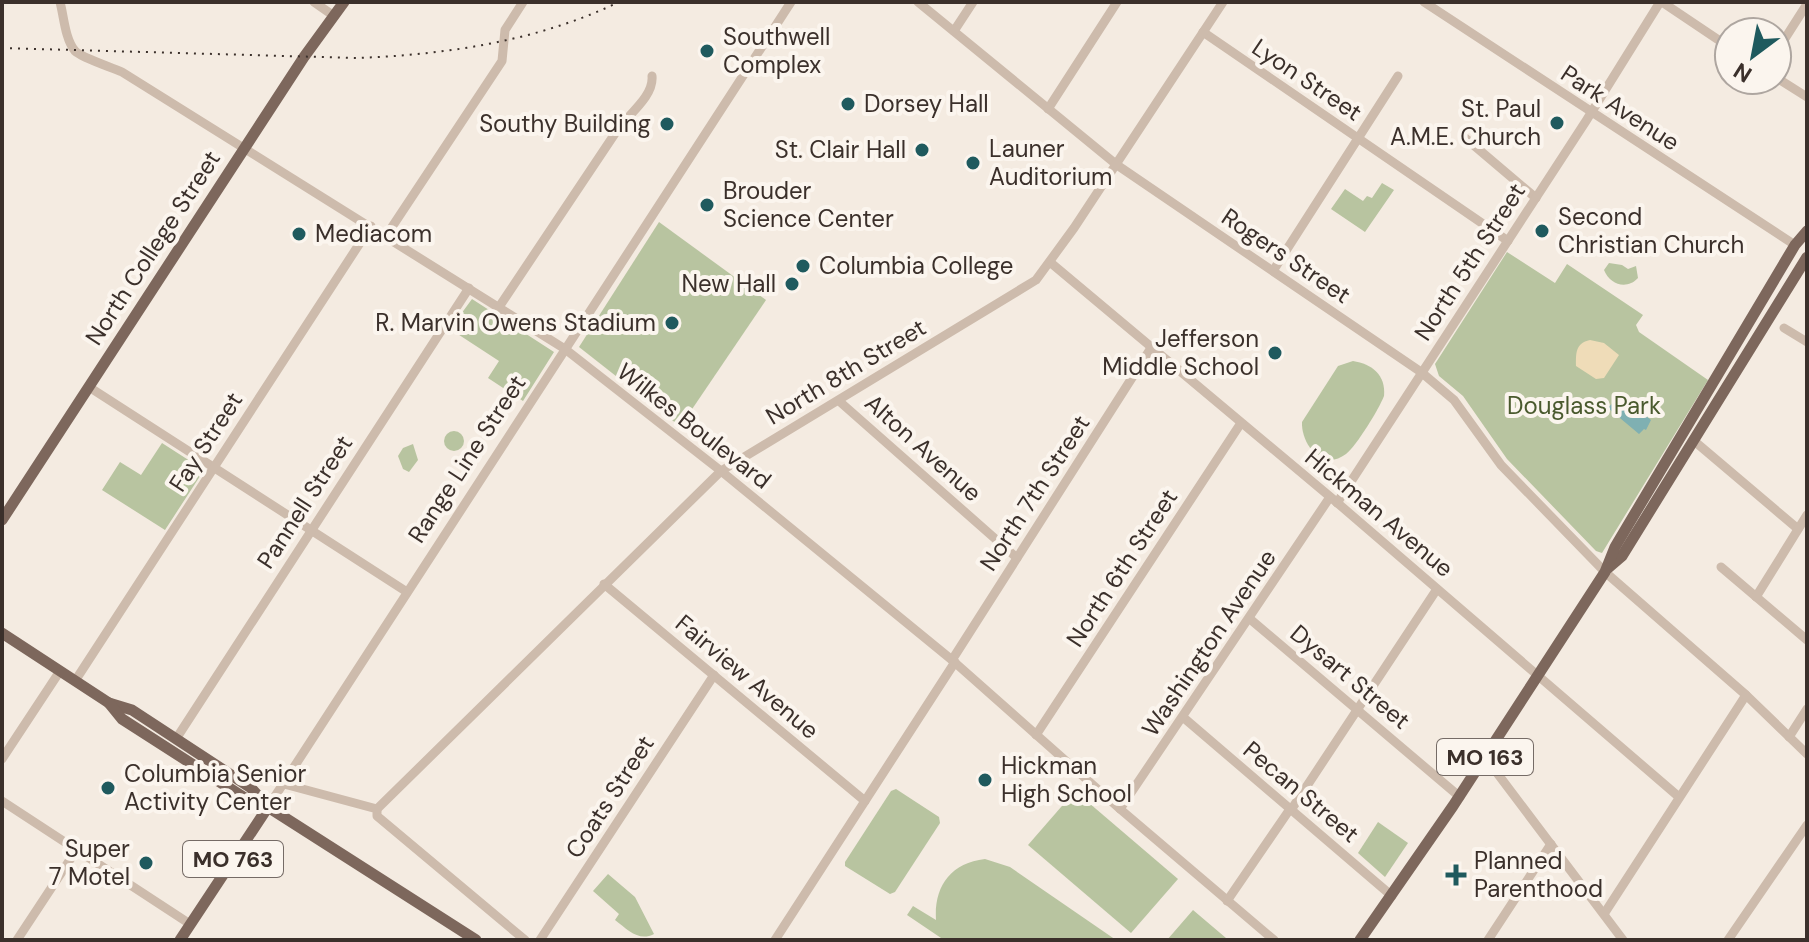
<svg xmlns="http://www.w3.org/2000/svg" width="1809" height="942" font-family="'DM Sans',sans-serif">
  <rect width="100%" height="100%" fill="#f4ebe1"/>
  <g fill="#b8c4a0">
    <path d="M1382,183L1394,190L1365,232L1331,209L1345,189L1363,201L1367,196L1372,198Z"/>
    <path d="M659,222L766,300L682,424H677L579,347Z"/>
    <path d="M1507,252L1555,283L1567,264L1643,315L1636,325L1639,332L1708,380L1602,553L1596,551L1507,459L1463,396L1439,376L1435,364Z"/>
    <path d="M1609,263L1622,265L1628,269L1636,266L1638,278C1627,290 1610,285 1604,270Z"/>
    <path d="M472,299L554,352L523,401L488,378L499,361L450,329Z"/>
    <path d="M1353,361C1372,364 1386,375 1384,396C1379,409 1357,445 1346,454C1322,472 1301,444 1302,422L1338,366Z"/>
    <circle cx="454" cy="441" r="10"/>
    <path d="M162,443L204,470L165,530L102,490L120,462L141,475Z"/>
    <path d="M413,444L418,460L409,472L403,469L398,456L403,448Z"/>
    <path d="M896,789L939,817L940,823L895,892L890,894L845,866V862L891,791Z"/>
    <path d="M1075,791L1178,879L1131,933L1028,845Z"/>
    <path d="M1378,822L1408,843L1385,877L1358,853Z"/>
    <path d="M985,859L1010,867L1116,940H944L907,915L913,906L936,920C934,887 950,863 985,859Z"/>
    <path d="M608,874L635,897L654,934C639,942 628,930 615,920L619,914L593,891Z"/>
    <path d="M1193,910L1226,938L1231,940H1167Z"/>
  </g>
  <path fill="#efdcb8" d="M1590,340L1604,343L1619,355L1604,378L1596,379L1576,366C1576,354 1575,343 1590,340Z"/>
  <path fill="#7fb0b2" d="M1620,395L1651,420L1646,430L1644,429L1639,434L1608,408Z"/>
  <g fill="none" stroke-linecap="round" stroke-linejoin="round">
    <g stroke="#cdbbac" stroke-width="9">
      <path d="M60,2C64,17 65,39 75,51C82,58 111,67 122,72L565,349L721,471L952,660L1120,809L1274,940"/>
      <path d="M314,2L334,16"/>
      <path d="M918,2L1117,165L1421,372L1454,400L1501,465L1605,572L1746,695L1807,754"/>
      <path d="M1424,2L1795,245"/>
      <path d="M1662,2L1729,47"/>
      <path d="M954,31L973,2"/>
      <path d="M1203,32L1508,241"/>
      <path d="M1777,51L1807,4"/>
      <path d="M1777,78L1807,97"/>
      <path d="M1048,109L1117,2"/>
      <path d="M1464,137L1536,198"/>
      <path d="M386,236L502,61L505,30L523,2"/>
      <path d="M1051,263L1334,500L1679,797"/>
      <path d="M1273,271L1398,76"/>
      <path d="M499,307L618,129C629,114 654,96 652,76"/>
      <path d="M1784,328L1807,342"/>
      <path d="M89,387L407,592"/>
      <path d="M839,401L1017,558"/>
      <path d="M1693,440L1798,529"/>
      <path d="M1337,503L1586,121L1660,2"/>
      <path d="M1721,567L1807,640"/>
      <path d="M604,584L865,801"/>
      <path d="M1756,597L1807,515"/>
      <path d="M1250,619L1460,797"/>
      <path d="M952,660L1151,348"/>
      <path d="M75,681L371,226"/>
      <path d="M1184,718L1392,896"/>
      <path d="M1036,735L1241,423"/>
      <path d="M1789,737L1807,709"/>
      <path d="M176,739L469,288"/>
      <path d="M1485,757L1623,940"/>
      <path d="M2,759L60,671"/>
      <path d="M284,784L377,809V816L525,940"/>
      <path d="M2,801L190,924"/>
      <path d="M268,807L791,2"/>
      <path d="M377,809L721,471L1036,280L1074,228L1223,2"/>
      <path d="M1120,809L1330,497"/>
      <path d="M1291,810L1437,589"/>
      <path d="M1227,901L1290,809"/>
      <path d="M1604,914L1746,695"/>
      <path d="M17,940L77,849"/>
      <path d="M540,940L714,675"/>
      <path d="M775,940L955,662"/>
      <path d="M1488,940L1551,844"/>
      <path d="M1728,940L1807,825"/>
    </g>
    <g stroke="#7d675c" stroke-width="11">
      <path d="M2,520L304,57L344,2"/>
      <path d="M1608,568L1622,556L1807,257"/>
      <path d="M2,633L109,703L132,710L251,788L268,807"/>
      <path d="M109,703L122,719L251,802L268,807L476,940"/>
      <path d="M180,940L268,807"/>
      <path d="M1360,940L1453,806L1605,572L1615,547L1637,510L1795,245L1807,231"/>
    </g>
    <path stroke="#3b302b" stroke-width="2" stroke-dasharray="2 6" stroke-linecap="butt" d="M2,48L356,58C445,55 538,41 619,2"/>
  </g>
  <g fill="#1f5a5e" stroke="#fbf5ee" stroke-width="3">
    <circle cx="707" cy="51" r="8"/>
    <circle cx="848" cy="104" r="8"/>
    <circle cx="1557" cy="123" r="8"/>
    <circle cx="667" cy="124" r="8"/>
    <circle cx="922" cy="150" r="8"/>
    <circle cx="973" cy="163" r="8"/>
    <circle cx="707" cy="205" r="8"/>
    <circle cx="1542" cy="231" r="8"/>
    <circle cx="299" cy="234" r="8"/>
    <circle cx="803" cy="266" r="8"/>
    <circle cx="792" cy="284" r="8"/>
    <circle cx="672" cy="323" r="8"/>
    <circle cx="1275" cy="353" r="8"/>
    <circle cx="985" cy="780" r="8"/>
    <circle cx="108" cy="788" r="8"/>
    <circle cx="146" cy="863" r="8"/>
    <path d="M1452 863h8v8h8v8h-8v8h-8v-8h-8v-8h8z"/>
  </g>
  <g text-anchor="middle" stroke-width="8" stroke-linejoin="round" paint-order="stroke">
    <g fill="#fbf5ee" stroke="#756b66" stroke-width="2">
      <rect x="1437" y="739" width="96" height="36" rx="6"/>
      <rect x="183" y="841" width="100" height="36" rx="6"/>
    </g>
    <g font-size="22" font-weight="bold" fill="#3b302b">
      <text x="1485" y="765">MO 163</text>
      <text x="233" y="867">MO 763</text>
    </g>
    <g font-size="24" fill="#3b302b" stroke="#fbf5ee" text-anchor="start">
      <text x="723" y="45">Southwell<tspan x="723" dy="28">Complex</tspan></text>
      <text x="864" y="112">Dorsey Hall</text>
      <text x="1541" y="117" text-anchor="end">St. Paul<tspan x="1541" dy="28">A.M.E. Church</tspan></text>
      <text x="651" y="132" text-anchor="end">Southy Building</text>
      <text x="989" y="157">Launer<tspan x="989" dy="28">Auditorium</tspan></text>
      <text x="906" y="158" text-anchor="end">St. Clair Hall</text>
      <text x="723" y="199">Brouder<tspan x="723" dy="28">Science Center</tspan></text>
      <text x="1558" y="225">Second<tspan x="1558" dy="28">Christian Church</tspan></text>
      <text x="315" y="242">Mediacom</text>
      <text x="819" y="274">Columbia College</text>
      <text x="776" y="292" text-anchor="end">New Hall</text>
      <text x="656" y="331" text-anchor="end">R. Marvin Owens Stadium</text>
      <text x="1259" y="347" text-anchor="end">Jefferson<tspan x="1259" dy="28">Middle School</tspan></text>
      <text x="1001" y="774">Hickman<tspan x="1001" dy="28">High School</tspan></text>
      <text x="124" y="782">Columbia Senior<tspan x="124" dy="28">Activity Center</tspan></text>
      <text x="130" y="857" text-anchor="end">Super<tspan x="130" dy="28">7 Motel</tspan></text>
      <text x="1474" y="869">Planned<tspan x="1474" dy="28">Parenthood</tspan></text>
    </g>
    <g font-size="24" fill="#3b302b" stroke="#fbf5ee">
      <text transform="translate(1307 80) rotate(34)" y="8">Lyon Street</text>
      <text transform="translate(1620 108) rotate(33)" y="8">Park Avenue</text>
      <text transform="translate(153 248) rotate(-57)" y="8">North College Street</text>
      <text transform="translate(1286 256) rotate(34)" y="8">Rogers Street</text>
      <text transform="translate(1470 262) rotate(-57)" y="8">North 5th Street</text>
      <text transform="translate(846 372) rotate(-31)" y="8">North 8th Street</text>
      <text transform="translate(694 426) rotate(38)" y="8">Wilkes Boulevard</text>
      <text transform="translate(206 442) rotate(-57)" y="8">Fay Street</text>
      <text transform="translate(923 448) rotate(42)" y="8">Alton Avenue</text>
      <text transform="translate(467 459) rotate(-57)" y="8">Range Line Street</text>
      <text transform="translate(1035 493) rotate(-57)" y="8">North 7th Street</text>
      <text transform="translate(305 502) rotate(-57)" y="8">Pannell Street</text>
      <text transform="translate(1379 513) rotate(40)" y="8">Hickman Avenue</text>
      <text transform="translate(1122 568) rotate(-57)" y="8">North 6th Street</text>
      <text transform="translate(1209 643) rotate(-56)" y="8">Washington Avenue</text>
      <text transform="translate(747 677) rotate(40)" y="8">Fairview Avenue</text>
      <text transform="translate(1350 677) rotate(40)" y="8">Dysart Street</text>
      <text transform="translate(1301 792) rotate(40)" y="8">Pecan Street</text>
      <text transform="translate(610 797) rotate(-57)" y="8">Coats Street</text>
    </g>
    <g font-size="24" fill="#4a5a2e" stroke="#fbf5ee">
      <text x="1584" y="414">Douglass Park</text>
    </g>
  </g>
  <rect width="1809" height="942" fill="none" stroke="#3b302b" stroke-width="8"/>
  <g transform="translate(1753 56) rotate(212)"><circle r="38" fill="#fbf5ee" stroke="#aea6a0" stroke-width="2"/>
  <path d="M0-6L14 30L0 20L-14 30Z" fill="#1f5a5e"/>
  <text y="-12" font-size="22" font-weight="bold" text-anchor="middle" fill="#3b302b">N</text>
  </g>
</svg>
